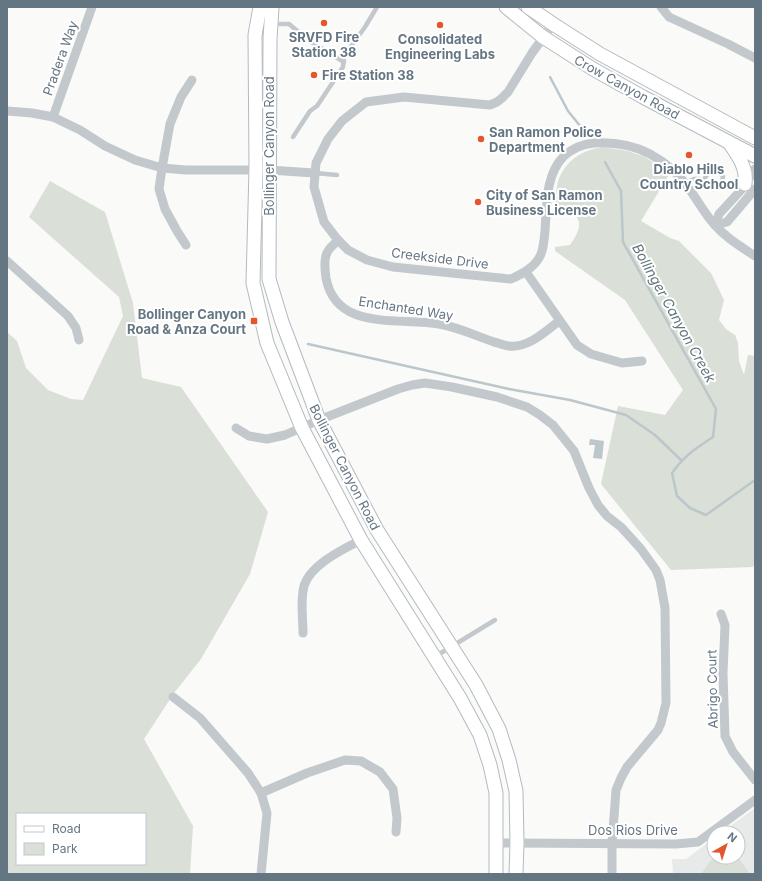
<svg xmlns="http://www.w3.org/2000/svg" width="762" height="881" font-family="Inter,sans-serif">
  <rect width="100%" height="100%" fill="#fafaf8"/>
  <path fill="#e8e9e9" d="M755,808V874H673L672,859H686L714,838V857H738V833H721Z"/>
  <g fill="#dadfd7" fill-rule="evenodd">
    <path d="M603,147L628,151L645,157L670,173L641,221L670,238L679,241L711,273L724,300L719,320L726,329L735,335L738,343L739,361L744,375L748,355L755,356V561L753,567L671,570L601,484L618,406L665,415L683,390L625,300L555,251V247L570,245C586,223 581,213 555,206C556,199 556,189 558,181C566,160 582,150 603,147Z"/>
    <path d="M50,181L105,212L133,303L142,378L181,387L268,512L250,574L201,659L174,693L144,739L193,826L190,874H7V332L17,341L26,368L48,390L71,399L83,400L123,316L119,297L29,217ZM17,814H145V864H17Z"/>
    <path d="M716,857H738L750,874H701L712,859Z"/>
  </g>
  <path fill="#bbc7cb" d="M590,439L604,441L602,459L593,458L595,445H589Z"/>
  <g fill="none" stroke-linecap="round" stroke-linejoin="round">
    <g stroke="#bbc7cb" stroke-width="2.5">
      <path d="M550,77L568,111L581,127"/>
      <path d="M605,162L621,191L623,242L716,409L713,437C695,449 685,455 672,473L677,496L690,508L706,515L755,480"/>
      <path d="M308,344L509,389L570,400L626,415L655,435L681,460"/>
    </g>
    <g stroke="#b3babf" stroke-width="15">
      <g id="secondary">
        <path d="M260,7L255,35L256,169L253,283L267,343L302,428L361,540L460,698L480,735L490,765L496,793V874"/>
        <path d="M272,7L270,39L269,279L282,322L319,420L377,530L476,685L499,729L509,760L516,791L517,843L516,874"/>
        <path d="M506,7L543,37L593,69L643,97L755,156"/>
        <path d="M528,7L553,24L600,54L755,138"/>
        <path d="M730,144C739,157 747,168 745,184"/>
      </g>
    </g>
    <g stroke="#c3c8cc" stroke-width="4.5">
      <path d="M271,24H289L308,40L344,62"/>
      <path d="M293,137L310,111L317,106L343,67L344,56L365,27L377,7"/>
      <path d="M315,173L337,175"/>
      <path d="M685,183L694,179H700L713,189L721,185L723,177L720,170L715,167L710,170L703,181"/>
      <path d="M436,656L495,620"/>
    </g>
    <g stroke="#c3c8cc" stroke-width="9">
      <path d="M661,7L669,17L728,44L755,58"/>
      <path d="M553,24L532,53L508,92L502,98L497,102L490,105L479,104L404,97L366,102L342,121L328,139L316,163L314,187L324,222L338,240L348,250L367,260L393,267L511,279C522,274 536,267 541,254C544,246 544,239 545,231C547,205 545,175 564,156C573,148 582,144 594,143C613,142 633,145 650,154C665,162 680,175 690,190C698,201 705,214 714,224C726,238 740,246 755,256"/>
      <path d="M7,111L32,113L53,117L80,130L105,146L135,160L162,168L186,170H269L314,173"/>
      <path d="M53,117L92,7"/>
      <path d="M715,225L719,214L743,188L755,169"/>
      <path d="M715,225L727,222L755,189"/>
      <path d="M338,240C335,244 330,247 328,251C323,258 325,271 326,278C336,332 399,317 439,324C458,327 476,336 494,342C499,343 504,346 509,346C528,348 545,332 559,321"/>
      <path d="M186,245L177,231L165,209L159,189L162,168L170,124L181,97L192,80"/>
      <path d="M7,261L68,316L76,328L79,340"/>
      <path d="M526,272L577,345L591,354L622,363L642,361"/>
      <path d="M236,428L249,436L267,439L285,435L319,420L398,389L412,385L425,383L452,387L497,397L527,407L540,415L553,425L574,451L589,488L598,505L607,516L621,527L641,549L656,570L660,580L665,608L666,703L661,723L658,730L627,767L621,778L616,790L612,844V874"/>
      <path d="M721,614L725,625L723,673L725,736L733,752L755,780"/>
      <path d="M303,633C303,617 300,601 304,586C310,565 343,549 361,540"/>
      <path d="M173,697L200,718L248,773L261,793L267,813L261,874"/>
      <path d="M261,793L307,773L345,760L361,761L380,772L393,789L397,818L396,832"/>
      <path d="M497,843L676,844L698,842L755,800"/>
    </g>
    <use href="#secondary" stroke="#fff" stroke-width="13"/>
  </g>
  <g fill="#e4572e" stroke="#fff" stroke-width="1.5">
    <circle cx="324" cy="23" r="4"/>
    <circle cx="440" cy="25" r="4"/>
    <circle cx="314" cy="75" r="4"/>
    <circle cx="481" cy="139" r="4"/>
    <circle cx="689" cy="155" r="4"/>
    <circle cx="478" cy="202" r="4"/>
    <rect x="250" y="317" width="8" height="8" rx="2"/>
  </g>
  <g text-anchor="middle" stroke-width="4" stroke-linejoin="round" paint-order="stroke">
    <g font-size="13" font-weight="bold" fill="#657683" stroke="#fff">
      <text x="324" y="42">SRVFD Fire<tspan x="324" dy="15">Station 38</tspan></text>
      <text x="440" y="44">Consolidated<tspan x="440" dy="15">Engineering Labs</tspan></text>
      <text x="322" y="80" text-anchor="start">Fire Station 38</text>
      <text x="489" y="137" text-anchor="start">San Ramon Police<tspan x="489" dy="15">Department</tspan></text>
      <text x="689" y="174">Diablo Hills<tspan x="689" dy="15">Country School</tspan></text>
      <text x="486" y="200" text-anchor="start">City of San Ramon<tspan x="486" dy="15">Business License</tspan></text>
      <text x="246" y="319" text-anchor="end">Bollinger Canyon<tspan x="246" dy="15">Road &amp; Anza Court</tspan></text>
    </g>
    <g font-size="13" fill="#657683" stroke="#fff">
      <text transform="translate(60 58) rotate(-70)" y="5">Pradera Way</text>
      <text transform="translate(627 87) rotate(29)" y="5">Crow Canyon Road</text>
      <text transform="translate(269 146) rotate(-90)" y="5">Bollinger Canyon Road</text>
      <text transform="translate(440 258) rotate(7)" y="5">Creekside Drive</text>
      <text transform="translate(406 308) rotate(9)" y="5">Enchanted Way</text>
      <text transform="translate(345 467) rotate(63)" y="5">Bollinger Canyon Road</text>
      <text transform="translate(712 689) rotate(-91)" y="5">Abrigo Court</text>
      <text x="633" y="835">Dos Rios Drive</text>
    </g>
    <g font-size="14" font-style="italic" fill="#60757c" stroke="#fff">
      <text transform="translate(674 313) rotate(61)" y="5">Bollinger Canyon Creek</text>
    </g>
  </g>
  <rect width="762" height="881" fill="none" stroke="#657683" stroke-width="16"/>
  <rect x="16" y="813" width="130" height="52" fill="#ffffff" stroke="#c1c8cd"/>
  <rect x="24" y="826" width="20" height="6" fill="#ffffff" stroke="#c1c8cd"/>
  <text x="52" y="833" font-size="12" fill="#657683">Road</text>
  <rect x="24" y="843" width="20" height="12" fill="#dadfd7" stroke="#c1c8cd"/>
  <text x="52" y="853" font-size="12" fill="#657683">Park</text>
  <g transform="translate(726 845) rotate(39)"><circle r="19" fill="#ffffff" stroke="#c1c8cd"/>
  <path d="M0-3L7 15L0 10L-7 15Z" fill="#e4572e"/>
  <text y="-6" font-size="11" font-weight="bold" text-anchor="middle" fill="#657683">N</text>
  </g>
</svg>
